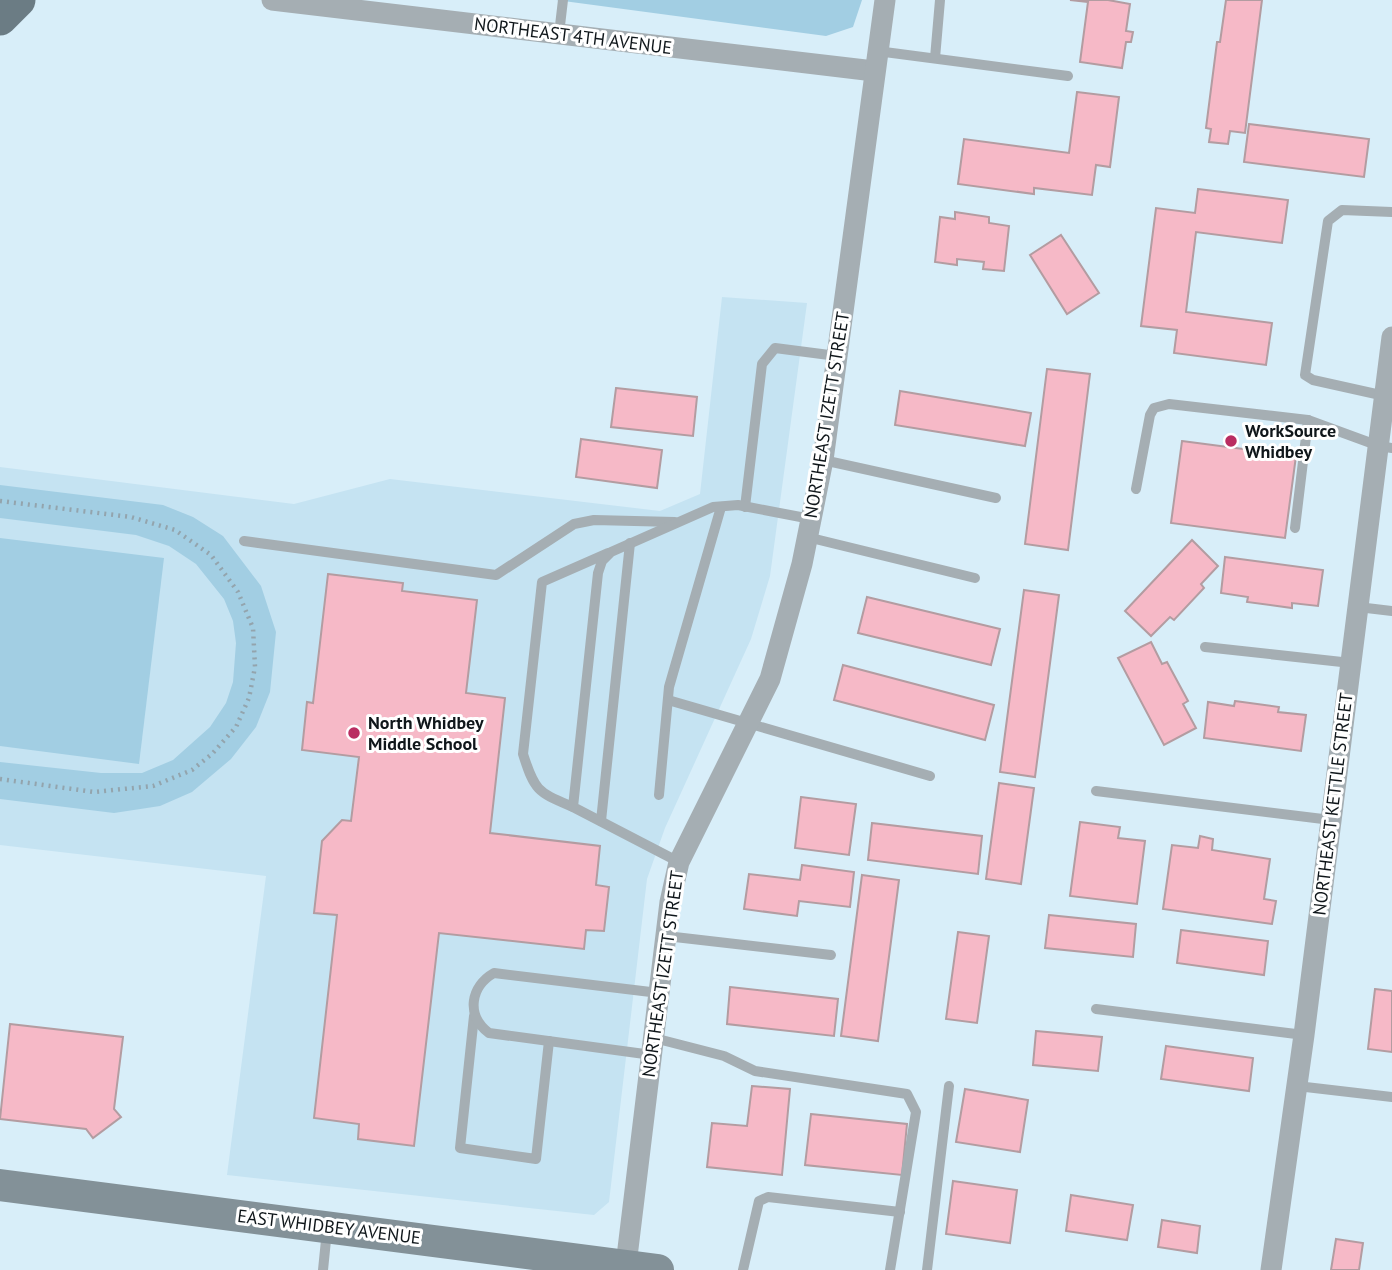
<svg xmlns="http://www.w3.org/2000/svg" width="1392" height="1270" font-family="'PT Sans',sans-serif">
  <rect width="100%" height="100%" fill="#d8eef9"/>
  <path fill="#c5e3f2" d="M722,297L807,303L770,576L751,639L665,828L647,879L609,1202L594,1215L227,1175L266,876L0,845V467L294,504L390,479L660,511L700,494Z"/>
  <g fill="#a2cee3">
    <path d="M556,0H862L853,27L826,36Z"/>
    <path d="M0,485L163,505L193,517L223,536L261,586L276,632L270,692L256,727L231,759L192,792L160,806L114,813L0,799V762L101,773H142L173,760L210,727L226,703L233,682L236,643L233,621L224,599L196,564L169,546L136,535L0,518Z"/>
    <path d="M0,538L164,558L139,764L0,746Z"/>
  </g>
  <g fill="#f6b9c7" stroke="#b39ca1" stroke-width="2">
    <path d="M1070,0H1108L1130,4L1126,31L1133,32L1131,42H1126L1122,68L1080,62L1088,2Z"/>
    <path d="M1226,0H1262L1245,133L1230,131L1228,144L1209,142L1211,129L1206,128L1217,42H1220Z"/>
    <path d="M1077,92L1119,97L1110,167L1096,165L1092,195L1034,188V194L958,184L964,139L1069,153Z"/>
    <path d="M1249,124L1369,139L1364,177L1244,162Z"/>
    <path d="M1198,189L1288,200L1282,243L1196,232L1186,312L1272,323L1266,365L1174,353L1177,330L1141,326L1156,208L1195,213Z"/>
    <path d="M955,212L989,217V223L1009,226L1004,271L983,269L984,262L957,259V265L935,262L940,217L955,219Z"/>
    <path d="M1061,235L1099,293L1067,314L1030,255Z"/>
    <path d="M1047,369L1090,374L1068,550L1025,544Z"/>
    <path d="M616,388L697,397L693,436L611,427Z"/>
    <path d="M900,391L1031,413L1025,446L895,425Z"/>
    <path d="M581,439L662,450L657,488L576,477Z"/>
    <path d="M1182,441L1296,456L1285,538L1171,523Z"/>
    <path d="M1192,540L1218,566L1201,584L1204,588L1174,620L1170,617L1151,636L1125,611Z"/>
    <path d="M1225,557L1323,570L1318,606L1292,603V608L1247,602L1248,597L1221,593Z"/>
    <path d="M328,574L403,583L402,591L477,600L466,693L505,698L490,833L600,846L596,885L609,887L604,931L586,930L584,949L439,933L414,1146L358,1139L359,1124L314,1118L337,915L314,913L322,841L342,820L351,821L359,757L302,750L307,702L313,703Z"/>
    <path d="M1024,590L1059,595L1035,777L1000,772Z"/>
    <path d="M867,597L1000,629L991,665L858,633Z"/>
    <path d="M1151,642L1162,664L1167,662L1188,701L1183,704L1196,728L1164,745L1118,658Z"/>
    <path d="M843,665L994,705L985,740L834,700Z"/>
    <path d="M1235,701L1279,707L1278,712L1306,715L1301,751L1204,738L1208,702L1234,706Z"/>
    <path d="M999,783L1034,788L1021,884L986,879Z"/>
    <path d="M801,797L856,804L849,855L795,848Z"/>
    <path d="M1080,822L1120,827L1118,838L1145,841L1137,904L1070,896Z"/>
    <path d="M872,823L982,836L978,874L868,860Z"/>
    <path d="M1200,836L1213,839L1212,850L1270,859L1264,899L1276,901L1272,924L1163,909L1172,845L1198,848Z"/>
    <path d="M802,865L854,872L850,907L799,901L797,916L744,909L749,874L800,880Z"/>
    <path d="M862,875L899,880L878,1041L841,1036Z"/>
    <path d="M1049,915L1136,924L1133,957L1045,948Z"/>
    <path d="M1181,930L1268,941L1264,975L1177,963Z"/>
    <path d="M958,932L989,936L977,1023L946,1019Z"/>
    <path d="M730,987L838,999L834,1036L727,1024Z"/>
    <path d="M1375,989L1392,991V1052L1368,1049Z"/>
    <path d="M10,1024L123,1037L114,1109L121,1117L93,1138L86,1129L0,1119Z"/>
    <path d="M1036,1031L1102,1037L1098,1071L1033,1065Z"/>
    <path d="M1166,1046L1253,1058L1249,1091L1161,1079Z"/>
    <path d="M752,1086L790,1089L782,1175L707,1167L712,1123L747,1126Z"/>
    <path d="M965,1089L1028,1100L1020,1152L956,1142Z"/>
    <path d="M811,1114L907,1124L902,1175L805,1165Z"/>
    <path d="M953,1181L1017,1190L1010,1243L946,1234Z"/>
    <path d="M1071,1195L1133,1205L1127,1240L1066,1231Z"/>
    <path d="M1162,1220L1200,1226L1197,1253L1158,1247Z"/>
    <path d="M1336,1239L1363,1243L1359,1270H1331Z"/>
  </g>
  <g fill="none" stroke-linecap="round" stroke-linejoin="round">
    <path stroke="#93a4ad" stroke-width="4.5" stroke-dasharray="2 5" stroke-linecap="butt" d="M0,501L131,517L175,530L211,555L238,592L253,628L255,667L249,698L236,727L212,754L192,770L153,786L94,792L0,779"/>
    <g stroke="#a5aeb3" stroke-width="10">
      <path d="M559,34L563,0"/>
      <path d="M877,51L1068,76"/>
      <path d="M935,58L940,0"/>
      <path d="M1385,396L1313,380L1305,375L1328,221L1342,210L1392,212"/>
      <path d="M823,460L996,498"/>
      <path d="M1136,489L1150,415L1154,408L1169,404L1308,420L1379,446L1392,448"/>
      <path d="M745,507L762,364L775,348L837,356"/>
      <path d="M1295,528L1308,420"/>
      <path d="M807,537L975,578"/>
      <path d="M244,541L496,575L574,524L594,520L675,522"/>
      <path d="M1358,607L1392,611"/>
      <path d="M1205,647L1351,663"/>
      <path d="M668,700L930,776"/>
      <path d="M1096,791L1331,820"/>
      <path d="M659,795L669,687L721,507"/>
      <path d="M573,807C538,792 535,792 523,754L542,582L608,553"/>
      <path d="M601,821L630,543"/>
      <path d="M679,862L573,807L598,573L602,561L611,552L713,507L738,505L811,519"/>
      <path d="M666,936L831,955"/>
      <path d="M1096,1009L1304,1035"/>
      <path d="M474,1016L460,1148L536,1159L549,1041"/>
      <path d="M654,1038L724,1056L755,1071L907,1094L916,1112L890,1270"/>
      <path d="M652,1055L489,1033C465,1015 471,986 494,973L659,993"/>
      <path d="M1297,1086L1392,1097"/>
      <path d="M323,1270L327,1230"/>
      <path d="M743,1270L759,1201L768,1197L900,1212"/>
      <path d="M927,1270L949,1086"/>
    </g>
    <g stroke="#a5aeb3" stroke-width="21">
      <path d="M272,0L874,71"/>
      <path d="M626,1265L670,902L679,862L770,679L802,564L823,460L885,0"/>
      <path d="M1271,1270L1304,1035L1392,337"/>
    </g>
    <path stroke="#839198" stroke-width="32" d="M0,1185L658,1270"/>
    <path stroke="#6b7c84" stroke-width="35" d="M0,18L18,0"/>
  </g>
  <g fill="#b92d61" stroke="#fff" stroke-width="2.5">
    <circle cx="1231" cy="441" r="7"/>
    <circle cx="354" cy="733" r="7"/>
  </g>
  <g text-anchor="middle" stroke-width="6" stroke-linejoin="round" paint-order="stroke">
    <g font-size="18" fill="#0f161a" stroke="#fff">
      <text transform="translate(573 36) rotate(7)" y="6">NORTHEAST 4TH AVENUE</text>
      <text transform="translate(827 415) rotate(-81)" y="6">NORTHEAST IZETT STREET</text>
      <text transform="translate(1333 804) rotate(-83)" y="6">NORTHEAST KETTLE STREET</text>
      <text transform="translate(663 974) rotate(-82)" y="6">NORTHEAST IZETT STREET</text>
      <text transform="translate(329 1227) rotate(7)" y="6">EAST WHIDBEY AVENUE</text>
    </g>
    <g font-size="18" font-weight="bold" fill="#0f161a" stroke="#fff" text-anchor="start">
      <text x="1245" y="437">WorkSource<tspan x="1245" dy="21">Whidbey</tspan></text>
      <text x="368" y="729">North Whidbey<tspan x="368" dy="21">Middle School</tspan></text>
    </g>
  </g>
</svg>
